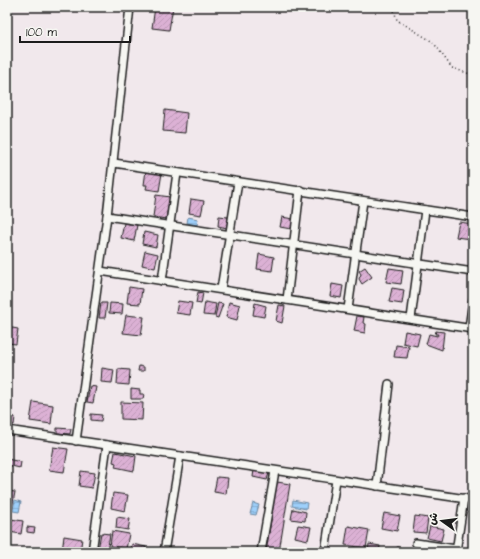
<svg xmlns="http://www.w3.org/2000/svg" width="480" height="559" font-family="'Architects Daughter','Playpen Sans Arabic',sans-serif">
  <defs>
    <pattern id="water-rules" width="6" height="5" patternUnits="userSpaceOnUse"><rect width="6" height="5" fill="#9dcffa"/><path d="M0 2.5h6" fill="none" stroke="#87b1d6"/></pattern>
    <pattern id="building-hatch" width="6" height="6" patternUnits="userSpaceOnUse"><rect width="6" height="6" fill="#dcb1d5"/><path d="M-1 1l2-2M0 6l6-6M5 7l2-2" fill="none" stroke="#bc98b6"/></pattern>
  </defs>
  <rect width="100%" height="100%" fill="#f1e8ec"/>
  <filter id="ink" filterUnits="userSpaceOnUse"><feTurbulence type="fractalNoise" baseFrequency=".025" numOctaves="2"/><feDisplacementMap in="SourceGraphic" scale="8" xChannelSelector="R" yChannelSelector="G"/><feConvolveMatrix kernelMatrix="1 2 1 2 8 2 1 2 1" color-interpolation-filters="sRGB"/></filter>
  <g filter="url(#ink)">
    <g fill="url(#water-rules)" stroke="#6987a1">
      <path d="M188,217L198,219L197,225L187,223Z"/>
      <path d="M15,500L21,502L19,512L13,511Z"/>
      <path d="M293,500L307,503L306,509L292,506Z"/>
      <path d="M253,503L259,505L256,515L250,514Z"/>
    </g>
    <g fill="url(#building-hatch)" stroke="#1c1c1c">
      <path d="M155,7H173L169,30L152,28Z"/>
      <path d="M165,110L187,113L185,133L163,131Z"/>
      <path d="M146,170L162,173L159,191L146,189L147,185H144Z"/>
      <path d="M156,195L170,197L166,219L153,217Z"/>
      <path d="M191,199L204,201L201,215L189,213Z"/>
      <path d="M219,216L228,217L227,228L218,226Z"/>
      <path d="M282,217L293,219L291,229L280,227Z"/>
      <path d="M459,222L473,224L470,239L456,237Z"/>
      <path d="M124,223L137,225L134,241L121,238Z"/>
      <path d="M144,232L158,235L156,247L142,244Z"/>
      <path d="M145,251L158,254L155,268L142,265Z"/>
      <path d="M259,254L274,257L272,271L257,269Z"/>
      <path d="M365,267L372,277L362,284L359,279L361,274L359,271Z"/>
      <path d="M389,268L403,270L401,284L386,282Z"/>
      <path d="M332,284L343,286L341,298L330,296Z"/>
      <path d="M129,287L142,289L140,304L127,303Z"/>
      <path d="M392,288L404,290L402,304L389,302Z"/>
      <path d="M198,292L203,293L201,304L196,303Z"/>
      <path d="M178,301L192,303L190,315L176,313Z"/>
      <path d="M205,302L216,304L214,316L203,315Z"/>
      <path d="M229,302L240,305L237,320L226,317Z"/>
      <path d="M101,303H107L105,318H99Z"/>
      <path d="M110,303L123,304L122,314L109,313Z"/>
      <path d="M218,303L223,304L218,318L215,317Z"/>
      <path d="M255,303L266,306L264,317L253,315Z"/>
      <path d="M279,305L285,306L282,323L276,321Z"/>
      <path d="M126,315L144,317L141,335L123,333Z"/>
      <path d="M357,316L364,317L363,323L366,324L365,333L354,331Z"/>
      <path d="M7,327L18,329L16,344L7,343Z"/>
      <path d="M405,331L420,334L417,346L403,343Z"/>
      <path d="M436,331L444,332L442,350L426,344L429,334L437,336L438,334H435Z"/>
      <path d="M396,345L409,347L407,358L394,357Z"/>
      <path d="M139,366L144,367V371H138Z"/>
      <path d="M7,367H9L7,381Z"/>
      <path d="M102,368L114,370L112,383L101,382Z"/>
      <path d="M118,369L130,370L129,385L117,384Z"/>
      <path d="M90,386L96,387L93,403L87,402Z"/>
      <path d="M131,389L140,390V394H144L143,399H131Z"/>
      <path d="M33,402L53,405L51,424L30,421Z"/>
      <path d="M121,402L143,403L142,420L121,419Z"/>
      <path d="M91,414L102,415L101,421L91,420Z"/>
      <path d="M9,416L15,417L14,425L8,424Z"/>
      <path d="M57,428L71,429L70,434L57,433Z"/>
      <path d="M53,447L68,449L64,472L49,470Z"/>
      <path d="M115,452L136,456L134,471L115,467L116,463L113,462Z"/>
      <path d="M7,459L21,462L20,468L7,465Z"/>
      <path d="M254,470L269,473L267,480L253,477Z"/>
      <path d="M81,471L95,473L92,488L79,486Z"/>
      <path d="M217,477L228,478L226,494L214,492Z"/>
      <path d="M277,482L290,484L279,552H266Z"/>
      <path d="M7,491L15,492L12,508L7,507Z"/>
      <path d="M113,493L128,495L125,511L111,508Z"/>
      <path d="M293,509L306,512L305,521L291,519Z"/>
      <path d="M384,513L400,516L397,531L381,528Z"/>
      <path d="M415,516L428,518L426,533L413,532Z"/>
      <path d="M117,517L130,519L128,530L116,528Z"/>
      <path d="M11,519L23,521L21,534L9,532Z"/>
      <path d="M298,525L311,527L308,540L295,537Z"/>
      <path d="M348,526L369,530L366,548L345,545Z"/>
      <path d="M430,526L444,529L441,541L427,538Z"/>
      <path d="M27,527L35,528L34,533L27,532Z"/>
      <path d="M112,531L129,534L126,549L110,546Z"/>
      <path d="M101,533L110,534L107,552L98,550Z"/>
      <path d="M64,536L82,539L80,552H62Z"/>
      <path d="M132,544L146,547L145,552H130Z"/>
      <path d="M369,544L380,546L379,552H368Z"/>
      <path d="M397,547L408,549V552H396Z"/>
    </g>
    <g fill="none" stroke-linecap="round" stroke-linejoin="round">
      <g stroke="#1c1c1c" stroke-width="10">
        <g id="street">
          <path d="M114,163L473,217"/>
          <path d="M107,216L473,272"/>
          <path d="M100,271L473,329"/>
          <path d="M162,281L177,173"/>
          <path d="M221,289L238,182"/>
          <path d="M287,300L300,190"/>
          <path d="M348,309L363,201"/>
          <path d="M411,319L425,210"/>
          <path d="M469,328L473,300"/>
          <path d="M7,430L473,500"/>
          <path d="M76,441L107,216L130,7"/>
          <path d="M377,486L389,384"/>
          <path d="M416,543L456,549"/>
          <path d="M92,552L107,445"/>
          <path d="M164,552L180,456"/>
          <path d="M261,552L275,471"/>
          <path d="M325,552L336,480"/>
          <path d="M456,552L464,498"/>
        </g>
      </g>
      <path stroke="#1c1c1c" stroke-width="1.5" stroke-dasharray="1 3" stroke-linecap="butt" d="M393,7L397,20L433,42L452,68L473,75"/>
      <use href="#street" stroke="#f6f6f2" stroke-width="7"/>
    </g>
  </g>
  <rect width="480" height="559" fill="none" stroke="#f6f6f2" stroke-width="24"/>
  <rect x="12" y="12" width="456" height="535" fill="none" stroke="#1c1c1c" stroke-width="1.5" filter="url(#ink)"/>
  <g transform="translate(442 521) rotate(284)" stroke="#f6f6f2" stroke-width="3" paint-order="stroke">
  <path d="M0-3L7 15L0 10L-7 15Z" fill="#1c1c1c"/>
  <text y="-6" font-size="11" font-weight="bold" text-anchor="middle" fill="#1c1c1c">ش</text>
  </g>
  <path d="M20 36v6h110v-6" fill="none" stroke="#1c1c1c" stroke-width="2"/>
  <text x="26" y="36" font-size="12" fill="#1c1c1c" stroke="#f6f6f2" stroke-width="3" paint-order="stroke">100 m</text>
</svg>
